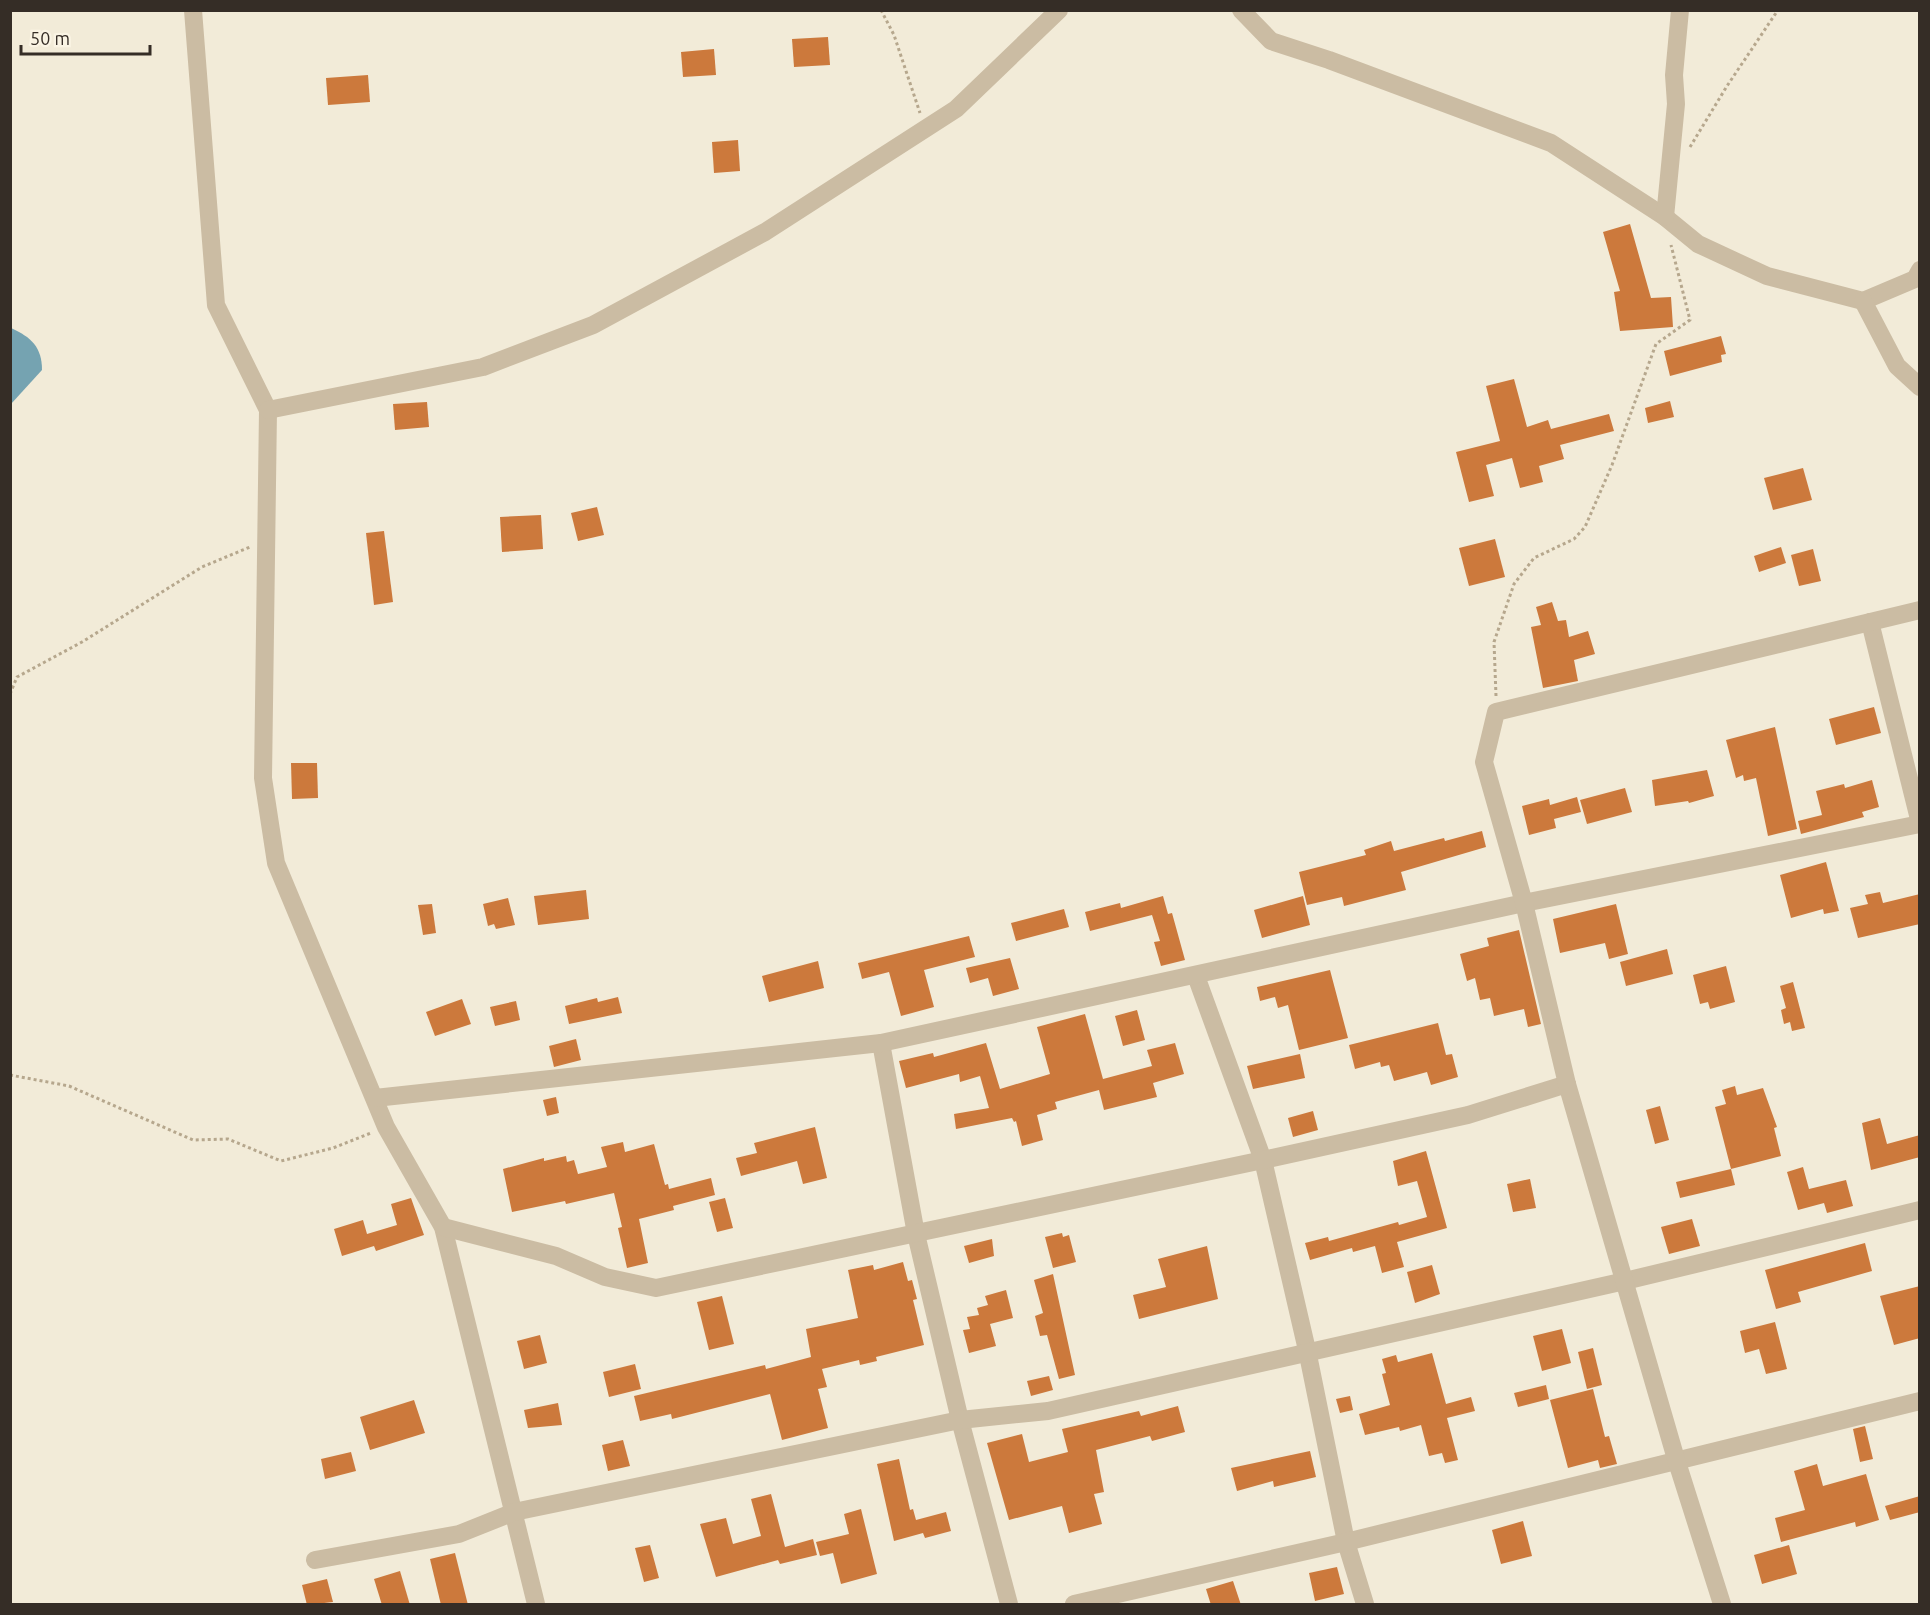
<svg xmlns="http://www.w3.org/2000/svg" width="1930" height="1615" font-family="Ubuntu,sans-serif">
  <rect width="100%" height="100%" fill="#f2ebd8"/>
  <path fill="#75a3b1" d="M11,328C31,337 42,347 42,370L11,404Z"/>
  <g fill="#cc793c">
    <path d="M828,37L830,65L794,67L792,39Z"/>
    <path d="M714,49L716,75L683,77L681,52Z"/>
    <path d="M368,75L370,102L328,105L326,78Z"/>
    <path d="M738,140L740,171L714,173L712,142Z"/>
    <path d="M1630,224L1651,298L1671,297L1673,327L1620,331L1614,292L1620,291L1603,232Z"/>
    <path d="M1721,336L1726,354L1721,355L1722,362L1670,376L1664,351Z"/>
    <path d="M1514,379L1527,427L1548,420L1551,429L1609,414L1614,431L1560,445L1564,459L1539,466L1543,482L1520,488L1512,458L1486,465L1494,496L1469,502L1456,452L1500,441L1486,386Z"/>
    <path d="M1670,401L1674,417L1648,423L1645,408Z"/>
    <path d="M427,402L429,427L395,430L393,404Z"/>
    <path d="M1803,468L1812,500L1773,510L1764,478Z"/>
    <path d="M597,507L604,535L578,541L571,513Z"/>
    <path d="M541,515L543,549L502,552L500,517Z"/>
    <path d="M384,531L393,602L374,605L366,533Z"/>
    <path d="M1495,539L1505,577L1469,586L1459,548Z"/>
    <path d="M1781,547L1786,563L1759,572L1754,556Z"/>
    <path d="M1813,549L1821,581L1799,586L1791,555Z"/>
    <path d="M1552,602L1558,621L1566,620L1569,637L1588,631L1595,654L1574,660L1578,681L1543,688L1531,627L1541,625L1536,607Z"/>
    <path d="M1874,707L1881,733L1836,745L1829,719Z"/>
    <path d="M1775,727L1797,829L1768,836L1756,778L1744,781L1743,775L1736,778L1726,740Z"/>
    <path d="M291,763H317L318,798L292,799Z"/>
    <path d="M1707,770L1714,796L1689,803L1688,801L1655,806L1652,780Z"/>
    <path d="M1872,780L1879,807L1862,812L1864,817L1801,834L1798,821L1822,815L1816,791L1844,784L1845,788Z"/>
    <path d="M1625,788L1632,812L1587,824L1580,800Z"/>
    <path d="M1577,797L1581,812L1554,819L1556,828L1529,835L1522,806L1549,799L1550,805Z"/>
    <path d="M1482,831L1486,847L1401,872L1406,890L1344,906L1342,897L1307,905L1299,872L1366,855L1364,850L1391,841L1394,851L1444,838L1445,841Z"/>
    <path d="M1826,862L1839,911L1824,914L1823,909L1791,918L1780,875Z"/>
    <path d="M586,890L589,919L538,925L534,896Z"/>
    <path d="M1880,892L1883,903L1920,894V924L1858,938L1850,908L1868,904L1865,895Z"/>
    <path d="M1163,896L1168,914L1172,913L1185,960L1161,966L1154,942L1160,941L1152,915L1090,931L1085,912L1120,903L1121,908Z"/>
    <path d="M1303,896L1310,925L1262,938L1254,910Z"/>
    <path d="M508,898L515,925L496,929L494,924L488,926L483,904Z"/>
    <path d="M432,904L436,933L423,935L418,905Z"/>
    <path d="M1616,904L1628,954L1609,959L1605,943L1560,953L1553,919Z"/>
    <path d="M1064,909L1069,927L1016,941L1011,923Z"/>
    <path d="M1519,930L1541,1024L1528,1027L1524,1009L1494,1016L1490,998L1480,1000L1475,978L1467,981L1460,954L1489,946L1487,938Z"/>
    <path d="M969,936L975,957L924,970L934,1007L901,1016L889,972L862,979L858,963Z"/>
    <path d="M1667,949L1673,974L1626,986L1620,962Z"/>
    <path d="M1010,958L1019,989L993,996L988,978L970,983L966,968Z"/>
    <path d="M818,961L824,988L769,1002L762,976Z"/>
    <path d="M1726,966L1735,1002L1710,1009L1708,1002L1700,1004L1693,975Z"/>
    <path d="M1330,970L1348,1038L1299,1050L1288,1005L1278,1008L1275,997L1260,1001L1257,987Z"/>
    <path d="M1793,982L1805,1028L1792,1031L1790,1022L1784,1024L1781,1010L1786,1008L1780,986Z"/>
    <path d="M618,997L622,1013L569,1024L565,1006L597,998L598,1002Z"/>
    <path d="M462,999L471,1024L435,1036L426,1012Z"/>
    <path d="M516,1001L520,1020L495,1026L490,1007Z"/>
    <path d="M1137,1010L1145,1040L1123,1046L1115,1016Z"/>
    <path d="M1085,1014L1103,1079L1152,1066L1147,1050L1175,1043L1184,1074L1153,1083L1157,1097L1104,1110L1099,1090L1055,1102L1057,1109L1037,1115L1043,1140L1022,1146L1016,1121L1014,1122L1012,1118L956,1129L954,1114L989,1108L980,1076L960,1082L959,1074L906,1088L899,1061L933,1053L934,1057L986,1043L1000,1089L1050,1074L1037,1027Z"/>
    <path d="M1438,1023L1446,1055L1452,1054L1458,1077L1431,1085L1427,1072L1394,1081L1389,1065L1381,1067L1380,1062L1355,1069L1349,1045Z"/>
    <path d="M576,1039L581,1060L554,1067L549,1046Z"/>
    <path d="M1300,1054L1305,1078L1253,1089L1247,1066Z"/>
    <path d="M1735,1086L1737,1095L1763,1088L1777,1127L1774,1128L1781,1156L1731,1169L1715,1107L1726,1104L1722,1090Z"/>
    <path d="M556,1097L559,1113L547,1116L543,1100Z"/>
    <path d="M1660,1106L1669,1140L1655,1144L1646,1110Z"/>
    <path d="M1313,1111L1318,1130L1293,1137L1288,1118Z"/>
    <path d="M1880,1118L1887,1144L1920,1135V1157L1871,1170L1862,1123Z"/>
    <path d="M815,1127L827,1178L803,1184L797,1161L741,1176L736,1158L757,1153L754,1143Z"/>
    <path d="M623,1142L625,1152L654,1144L665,1185L668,1184L669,1189L711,1178L715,1195L673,1206L674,1210L639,1219L648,1263L627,1268L618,1228L622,1227L614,1193L566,1204L565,1201L512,1212L503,1169L544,1158V1161L566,1156L567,1162L574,1160L578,1174L607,1167L601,1147Z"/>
    <path d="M1426,1151L1447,1228L1397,1242L1404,1267L1382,1273L1375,1246L1353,1252L1352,1248L1310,1260L1305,1243L1328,1237L1329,1241L1398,1222L1399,1225L1427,1217L1417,1181L1398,1186L1393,1161Z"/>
    <path d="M1803,1167L1809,1189L1846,1180L1853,1206L1827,1213L1824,1203L1798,1210L1787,1172Z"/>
    <path d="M1731,1169L1735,1185L1680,1198L1676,1182Z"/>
    <path d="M1530,1179L1536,1208L1513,1212L1507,1184Z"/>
    <path d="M411,1198L424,1235L376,1251L374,1246L342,1256L334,1229L363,1220L367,1234L397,1225L391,1204Z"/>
    <path d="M725,1198L733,1228L717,1232L709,1202Z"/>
    <path d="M1692,1219L1700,1246L1669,1254L1661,1227Z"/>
    <path d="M1062,1233L1063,1237L1069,1235L1076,1262L1053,1268L1045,1237Z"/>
    <path d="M992,1239L994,1256L969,1263L964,1246Z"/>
    <path d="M1865,1243L1872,1271L1798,1292L1801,1302L1776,1309L1765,1270Z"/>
    <path d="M1207,1246L1218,1299L1139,1319L1133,1295L1166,1287L1158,1259Z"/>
    <path d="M903,1262L908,1281L912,1280L917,1299L913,1300L924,1345L876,1357L877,1361L860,1365L859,1360L822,1369L827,1387L818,1389L828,1428L782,1440L770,1394L672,1419L671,1414L640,1421L634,1396L765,1365L766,1369L811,1357L806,1329L858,1318L848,1270L873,1265L874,1270Z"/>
    <path d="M1432,1265L1440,1294L1415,1303L1407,1272Z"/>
    <path d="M1053,1274L1075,1375L1059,1379L1047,1335L1040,1336L1035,1316L1043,1313L1034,1280Z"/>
    <path d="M1920,1286V1338L1894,1345L1880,1296Z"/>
    <path d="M1006,1290L1013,1318L990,1324L996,1346L969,1353L963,1330L970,1329L967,1317L979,1315L977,1308L988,1305L985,1296Z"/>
    <path d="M722,1296L734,1344L709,1350L697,1302Z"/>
    <path d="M1775,1322L1787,1369L1766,1374L1759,1349L1745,1353L1740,1331Z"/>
    <path d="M1562,1329L1571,1363L1542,1371L1533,1336Z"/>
    <path d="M540,1335L547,1363L524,1369L517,1341Z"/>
    <path d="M1593,1348L1602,1385L1587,1389L1578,1352Z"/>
    <path d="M1432,1353L1446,1404L1471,1397L1475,1411L1447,1418L1458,1460L1445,1463L1442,1453L1429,1456L1421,1425L1400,1431L1399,1427L1365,1435L1359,1414L1390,1405L1382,1374L1386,1373L1382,1359L1396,1355L1398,1362Z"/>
    <path d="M635,1364L641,1389L609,1397L603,1372Z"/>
    <path d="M1049,1376L1053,1390L1031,1396L1027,1381Z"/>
    <path d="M1546,1385L1549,1399L1518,1407L1514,1393Z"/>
    <path d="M1593,1389L1605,1437L1609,1436L1617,1464L1600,1468L1598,1460L1568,1468L1550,1400Z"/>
    <path d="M1350,1396L1353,1410L1340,1413L1336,1399Z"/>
    <path d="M414,1400L425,1433L370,1450L360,1417Z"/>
    <path d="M558,1403L562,1425L528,1428L524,1410Z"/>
    <path d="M1178,1406L1185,1432L1152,1441L1150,1436L1096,1450L1104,1492L1094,1494L1102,1524L1069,1533L1062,1506L1009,1520L987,1443L1022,1434L1029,1462L1068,1452L1062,1429L1139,1411L1141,1416Z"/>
    <path d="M1865,1426L1873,1459L1860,1462L1853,1429Z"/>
    <path d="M623,1440L630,1466L608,1471L602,1445Z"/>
    <path d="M1310,1451L1316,1477L1274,1487L1273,1481L1237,1491L1231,1468Z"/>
    <path d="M351,1452L356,1471L325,1479L321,1459Z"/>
    <path d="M899,1459L910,1510L913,1509L916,1520L946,1512L951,1531L925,1538L923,1533L894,1541L877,1464Z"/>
    <path d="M1817,1464L1823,1486L1866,1474L1879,1520L1856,1527L1855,1522L1781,1542L1775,1518L1805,1510L1794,1471Z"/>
    <path d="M771,1494L785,1547L813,1539L817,1555L780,1564L778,1560L716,1577L700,1524L726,1518L733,1544L761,1536L751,1499Z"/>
    <path d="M1920,1496V1512L1890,1520L1885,1506Z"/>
    <path d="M861,1509L877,1574L841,1584L833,1553L820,1556L816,1542L849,1534L844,1514Z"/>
    <path d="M1523,1521L1532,1556L1501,1564L1492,1530Z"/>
    <path d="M650,1545L659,1578L644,1582L635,1548Z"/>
    <path d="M1789,1545L1797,1574L1762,1584L1754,1555Z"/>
    <path d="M455,1553L468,1605H441L430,1559Z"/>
    <path d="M1337,1567L1344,1594L1315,1601L1309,1573Z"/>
    <path d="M400,1571L410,1605H382L374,1579Z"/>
    <path d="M327,1579L333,1602L307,1605L302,1585Z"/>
    <path d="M1233,1581L1241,1605H1211L1206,1589Z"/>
  </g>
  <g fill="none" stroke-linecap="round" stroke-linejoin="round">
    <g stroke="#b6a78d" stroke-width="3" stroke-dasharray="3 3" stroke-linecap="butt">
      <path d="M881,10L894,35L920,113"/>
      <path d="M1690,147L1727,86L1778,10"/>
      <path d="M10,694L17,677L82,642L202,567L250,547"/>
      <path d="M1496,696L1494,642L1514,584L1534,558L1574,539L1585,527L1612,465L1656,344L1690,320L1671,245"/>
      <path d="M10,1075L69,1086L193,1140L228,1139L281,1161L333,1148L371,1133"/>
    </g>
    <g stroke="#cbbca3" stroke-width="18">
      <path d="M193,10L216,305L268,410L263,778L276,863L386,1127L443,1227L536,1604"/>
      <path d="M1241,10L1271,41L1329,60L1551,143L1665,217L1698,244L1767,276L1863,301L1915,279L1920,270"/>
      <path d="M1665,217L1676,104L1674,75L1680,10"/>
      <path d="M1863,301L1897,366L1920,387"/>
      <path d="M268,410L483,367L593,325L765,232L956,109L1059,10"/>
      <path d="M1870,622L1920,823"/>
      <path d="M1196,976L1263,1160L1307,1350L1346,1542L1365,1604"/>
      <path d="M881,1043L916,1234L960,1420L1009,1604"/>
      <path d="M375,1098L881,1043L1524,903L1920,824"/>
      <path d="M443,1227L556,1256L605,1277L656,1288L1263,1160L1468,1115L1567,1084"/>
      <path d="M315,1560L459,1534L514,1512L960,1420L1048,1411L1625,1281L1920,1210"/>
      <path d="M1074,1604L1346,1542L1920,1401"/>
      <path d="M1722,1604L1676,1459L1567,1084L1524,903L1484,762L1496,712L1920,610"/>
    </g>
  </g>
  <rect width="1930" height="1615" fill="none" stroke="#352d26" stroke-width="24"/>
  <path d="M21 45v9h129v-9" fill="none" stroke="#352d26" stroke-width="3"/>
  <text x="30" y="45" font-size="18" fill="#352d26" stroke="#faf4e4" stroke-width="4.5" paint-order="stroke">50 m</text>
</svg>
